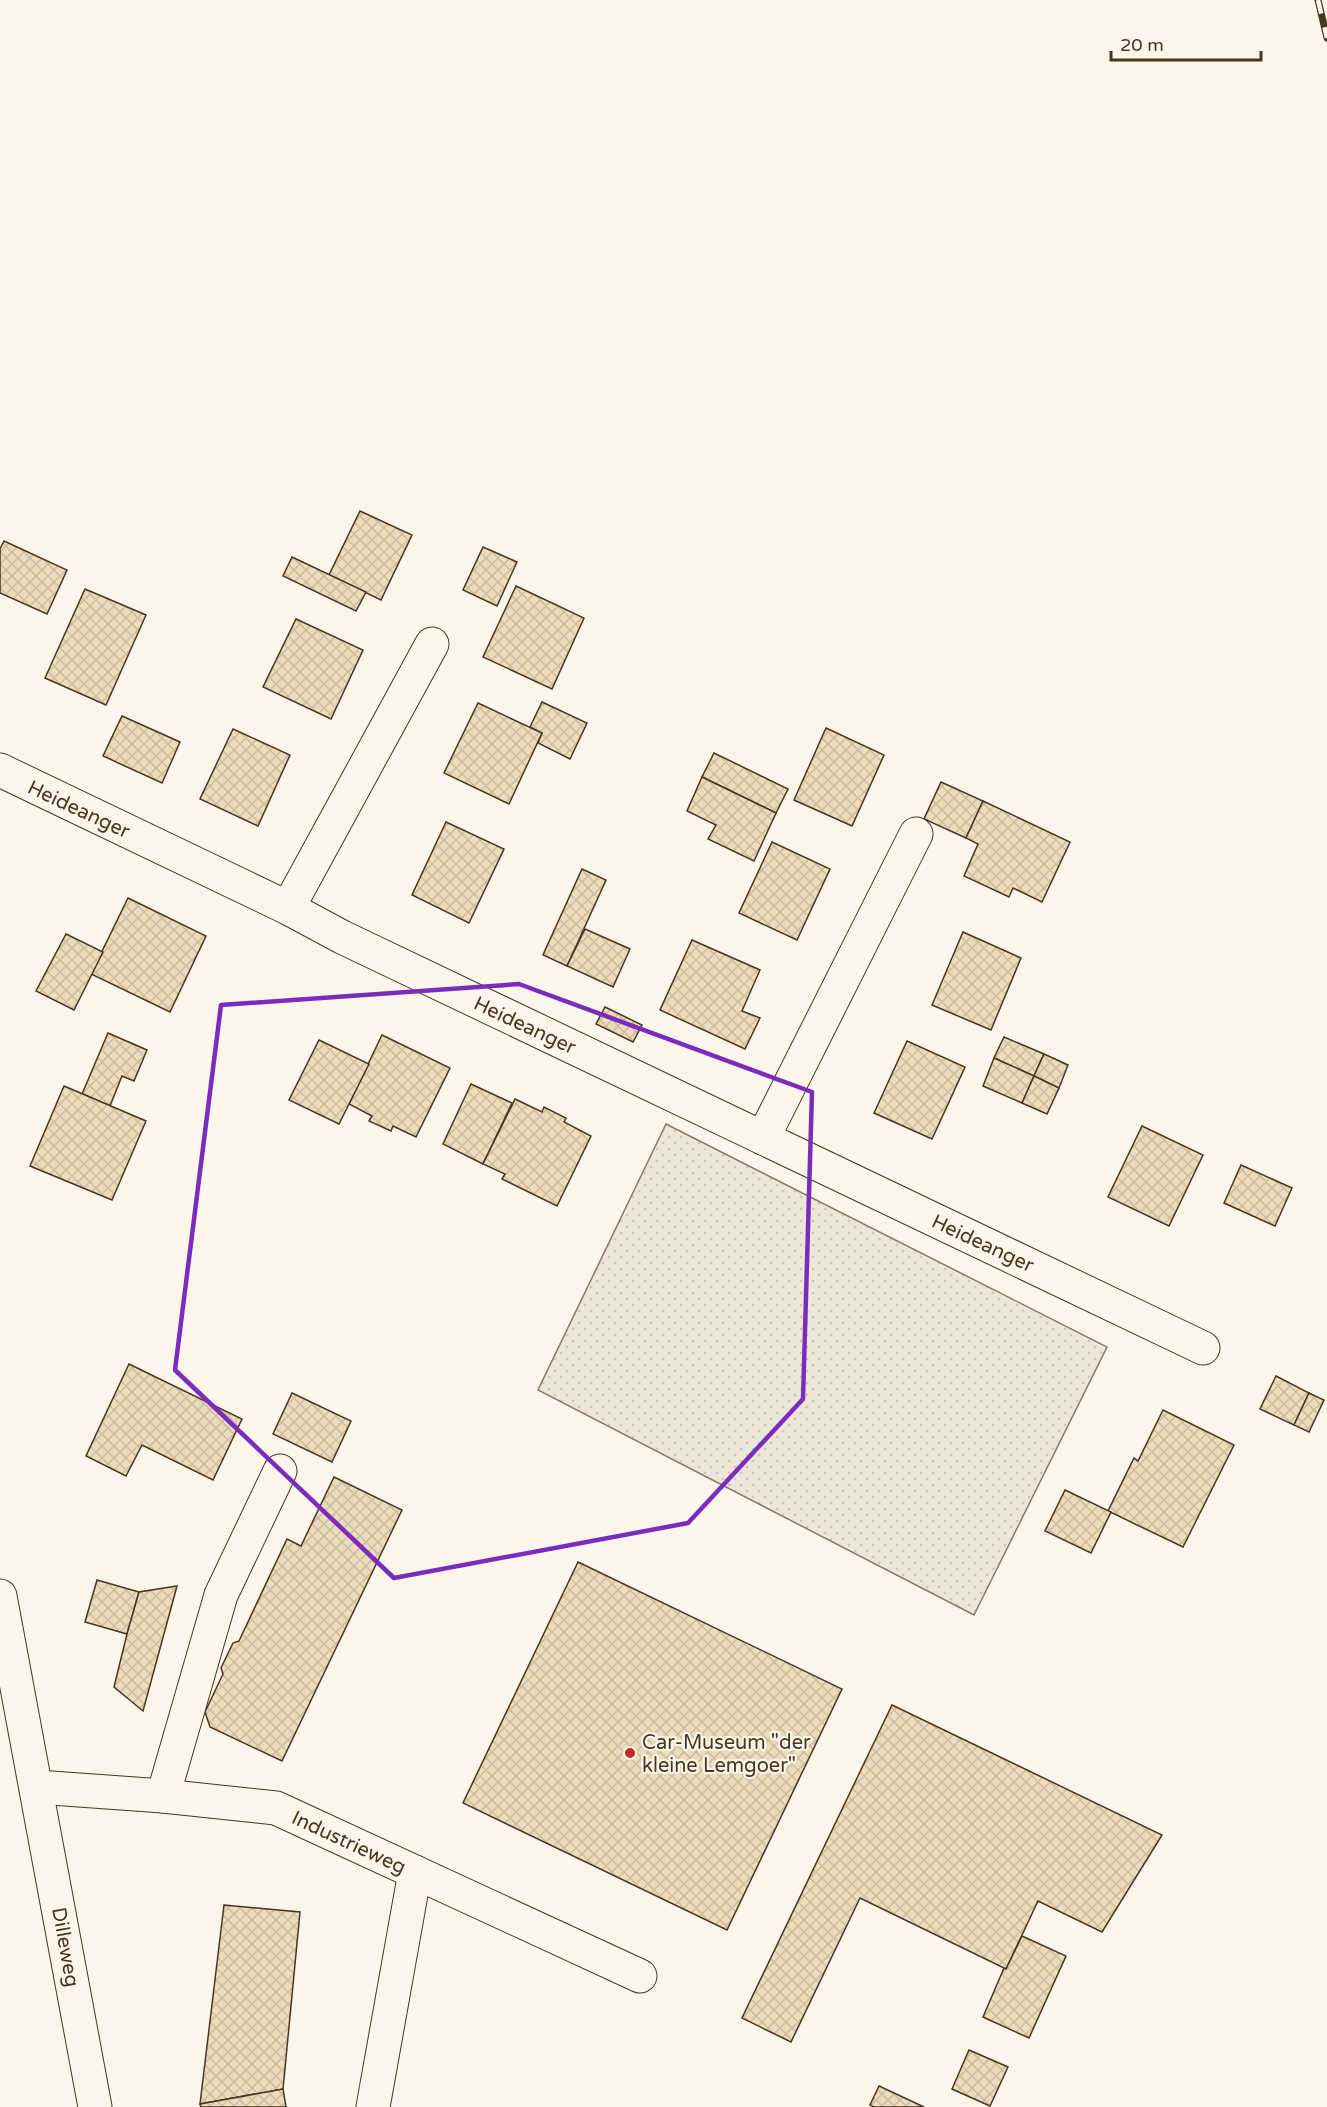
<svg xmlns="http://www.w3.org/2000/svg" width="1327" height="2107" font-family="'Varela Round',sans-serif">
  <defs>
    <pattern id="grass-dots" width="8" height="8" patternUnits="userSpaceOnUse" patternTransform="scale(1.5)"><rect width="8" height="8" fill="#ede6d9"/><path d="M2 2h.1M6 6h.1" fill="none" stroke="#cdc6ba" stroke-width="1.8" stroke-linecap="round"/></pattern>
    <pattern id="building-cross-hatch" width="8" height="8" patternUnits="userSpaceOnUse" patternTransform="scale(1.5)"><rect width="8" height="8" fill="#ecdcbc"/><path d="M0 0l8 8M0 8l8-8" fill="none" stroke="#ccbda1"/></pattern>
  </defs>
  <rect width="100%" height="100%" fill="#fbf6e9"/>
  <path fill="url(#grass-dots)" stroke="#887966" stroke-width="1.5" d="M666,1124L1107,1347L974,1615L538,1390Z"/>
  <g fill="url(#building-cross-hatch)" stroke="#4a3520" stroke-width="1.5">
    <path d="M360,511L412,535L381,600L329,575Z"/>
    <path d="M4,541L67,570L47,614L0,593V549Z"/>
    <path d="M483,547L517,562L497,606L463,590Z"/>
    <path d="M292,557L366,592L356,611L283,576Z"/>
    <path d="M516,586L584,618L552,689L483,657Z"/>
    <path d="M85,589L146,615L106,705L45,678Z"/>
    <path d="M296,619L363,650L331,719L263,687Z"/>
    <path d="M542,702L587,723L570,759L538,743L542,733L530,727Z"/>
    <path d="M478,703L542,733L509,804L444,773Z"/>
    <path d="M122,716L180,742L162,783L103,756Z"/>
    <path d="M826,728L884,755L852,826L794,800Z"/>
    <path d="M233,729L290,755L258,826L200,799Z"/>
    <path d="M714,753L788,789L776,813L702,777Z"/>
    <path d="M702,777L776,813L754,861L708,839L716,825L687,811Z"/>
    <path d="M941,782L983,801L966,838L924,819Z"/>
    <path d="M983,801L1070,842L1042,902L1013,888L1009,897L964,876L978,844L966,838Z"/>
    <path d="M446,822L504,849L469,923L412,895Z"/>
    <path d="M772,842L830,869L797,940L739,913Z"/>
    <path d="M582,869L606,880L567,966L543,955Z"/>
    <path d="M128,898L206,936L170,1012L91,974Z"/>
    <path d="M585,929L630,949L613,987L567,966Z"/>
    <path d="M963,932L1021,958L991,1030L932,1005Z"/>
    <path d="M66,934L103,952L74,1010L36,991Z"/>
    <path d="M692,940L760,970L742,1011L760,1018L745,1049L660,1010Z"/>
    <path d="M605,1007L642,1025L633,1042L596,1024Z"/>
    <path d="M108,1033L147,1050L134,1081L122,1076L110,1106L82,1094Z"/>
    <path d="M382,1035L450,1068L416,1137L393,1126L391,1131L369,1121L372,1116L349,1104Z"/>
    <path d="M1004,1037L1044,1054L1034,1076L994,1058Z"/>
    <path d="M319,1040L369,1064L339,1124L289,1100Z"/>
    <path d="M907,1041L965,1067L932,1139L874,1113Z"/>
    <path d="M1044,1054L1068,1065L1059,1088L1034,1076Z"/>
    <path d="M994,1058L1034,1076L1022,1103L983,1086Z"/>
    <path d="M1034,1076L1059,1088L1047,1114L1022,1103Z"/>
    <path d="M471,1084L512,1103L483,1164L443,1144Z"/>
    <path d="M64,1086L146,1121L112,1200L30,1166Z"/>
    <path d="M515,1099L542,1112L544,1107L566,1118L564,1122L591,1136L557,1206L502,1179L505,1174L483,1164Z"/>
    <path d="M1142,1126L1203,1155L1169,1226L1108,1197Z"/>
    <path d="M1241,1165L1292,1188L1275,1226L1224,1203Z"/>
    <path d="M129,1364L242,1419L213,1480L142,1445L126,1476L86,1456Z"/>
    <path d="M1276,1376L1309,1393L1294,1425L1260,1409Z"/>
    <path d="M292,1393L351,1421L332,1462L273,1434Z"/>
    <path d="M1309,1393L1324,1400L1309,1432L1294,1425Z"/>
    <path d="M1163,1410L1234,1445L1183,1547L1108,1511L1134,1458L1138,1461Z"/>
    <path d="M334,1477L402,1510L282,1761L210,1727L205,1712L223,1674L221,1668L233,1643L239,1641L287,1539L301,1546Z"/>
    <path d="M1065,1490L1111,1512L1091,1553L1045,1531Z"/>
    <path d="M578,1562L842,1689L727,1930L463,1803Z"/>
    <path d="M97,1580L139,1592L127,1634L85,1622Z"/>
    <path d="M177,1586L143,1711L114,1687L127,1634L139,1592Z"/>
    <path d="M892,1705L1162,1835L1102,1932L1038,1901L1006,1969L860,1898L791,2042L742,2018Z"/>
    <path d="M224,1905L300,1912L283,2089L200,2104Z"/>
    <path d="M1022,1936L1066,1956L1029,2038L983,2017L1004,1968L1006,1969Z"/>
    <path d="M969,2050L1008,2067L990,2106L952,2089Z"/>
    <path d="M879,2086L924,2107H874L870,2105Z"/>
    <path d="M283,2089L286,2107H201L200,2104Z"/>
  </g>
  <g fill="none" stroke-linecap="round" stroke-linejoin="round">
    <g stroke="#4a3520" stroke-width="35">
      <g id="minor">
        <path d="M0,770L288,908L342,937L1203,1348"/>
        <path d="M288,908L432,644"/>
        <path d="M763,1138L916,834"/>
        <path d="M37,1787L163,1796L276,1808L640,1976"/>
        <path d="M163,1796L221,1595L280,1471"/>
        <path d="M373,2107L415,1872"/>
      </g>
    </g>
    <g stroke="#4a3520" stroke-width="35">
      <path id="major" d="M0,1596L95,2107"/>
    </g>
    <use href="#minor" stroke="#fbf6e9" stroke-width="33"/>
    <use href="#major" stroke="#fbf6e9" stroke-width="33"/>
    <g stroke="#4a3520" stroke-width="7">
      <path id="rail" d="M1318,0L1327,38"/>
    </g>
    <use href="#rail" stroke="#fbf6e9" stroke-width="4.5" stroke-dasharray="14" stroke-linecap="butt"/>
  </g>
  <path fill="none" stroke="#7b2cbf" stroke-width="4.5" stroke-linejoin="round" d="M519,984L812,1092L803,1399L688,1523L394,1578L175,1370L221,1005Z"/>
  <circle fill="#c62828" stroke="#fbf6e9" stroke-width="2" cx="630" cy="1753" r="6"/>
  <g text-anchor="middle" stroke-width="4.5" stroke-linejoin="round" paint-order="stroke">
    <g font-size="20" fill="#4a3520" stroke="#fbf6e9">
      <text transform="translate(79 809) rotate(25)" y="7">Heideanger</text>
      <text transform="translate(525 1025) rotate(25)" y="7">Heideanger</text>
      <text transform="translate(983 1243) rotate(25)" y="7">Heideanger</text>
      <text transform="translate(349 1842) rotate(25)" y="7">Industrieweg</text>
      <text transform="translate(66 1947) rotate(80)" y="7">Dilleweg</text>
    </g>
    <g font-size="20" fill="#4a3520" stroke="#fbf6e9" text-anchor="start">
      <text x="642" y="1749">Car-Museum "der<tspan x="642" dy="23">kleine Lemgoer"</tspan></text>
    </g>
  </g>
  <path d="M1111 51v9h150v-9" fill="none" stroke="#4a3520" stroke-width="3"/>
  <text x="1120" y="51" font-size="18" fill="#4a3520" stroke="#fbf6e9" stroke-width="4.5" paint-order="stroke">20 m</text>
</svg>
